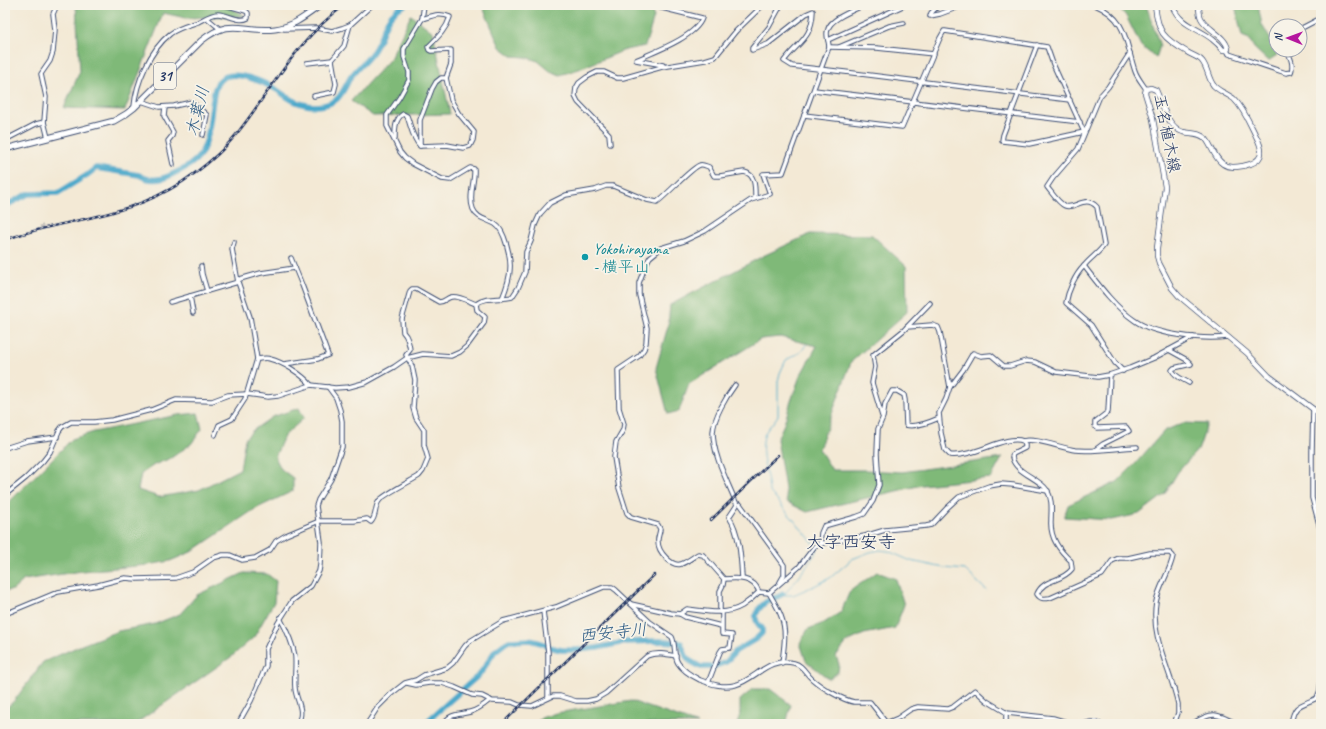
<svg xmlns="http://www.w3.org/2000/svg" width="1326" height="729" font-family="Caveat,'Klee One',sans-serif">
  <rect width="100%" height="100%" fill="#f7f3e8"/>
  <filter id="ink" filterUnits="userSpaceOnUse"><feTurbulence type="fractalNoise" baseFrequency=".025" numOctaves="2"/><feDisplacementMap in="SourceGraphic" scale="8" xChannelSelector="R" yChannelSelector="G"/><feConvolveMatrix kernelMatrix="1 2 1 2 8 2 1 2 1" color-interpolation-filters="sRGB"/></filter>
  <filter id="wash" filterUnits="userSpaceOnUse"><feTurbulence type="fractalNoise" baseFrequency=".012" numOctaves="4" result="noise"/><feDisplacementMap in="SourceGraphic" scale="16" xChannelSelector="R" yChannelSelector="G"/><feGaussianBlur stdDeviation="0.9" result="paint"/><feColorMatrix in="noise" values="0 0 0 0 0 0 0 0 0 0 0 0 0 0 0 0 0 1.4 0 .05"/><feComposite in="paint" operator="in"/></filter>
  <g filter="url(#wash)">
    <rect width="100%" height="100%" fill="#f3e9d5"/>
    <g fill="#7fb978" stroke="#4d746b">
      <path d="M76,5H227L244,16L186,18L163,13L125,110L64,108L80,71Z"/>
      <path d="M482,5H649L654,17L645,46L625,50L579,69L560,75L550,71L538,61L525,57L512,56L500,47Z"/>
      <path d="M1117,5H1146L1160,46L1156,58L1141,46L1126,16Z"/>
      <path d="M1235,5H1258L1262,25L1271,40L1277,55L1268,61L1254,48L1249,39L1242,36Z"/>
      <path d="M411,15L433,32L450,114L373,116L351,101L390,59Z"/>
      <path d="M810,234L872,235L906,266L907,312L851,362L819,449L832,470H866L902,472L1002,458L991,478L922,485L807,512L787,502L777,439L784,424L791,401L800,376L817,346L780,337L761,339L689,384L679,411L668,414L656,368L668,326L670,305L763,256Z"/>
      <path d="M299,408L304,418L284,436L275,457L281,469L293,478V491L255,509L191,552L170,561L148,565L82,571L24,580L13,590L5,591V506L72,439L94,432L178,415L198,413L202,429L191,444L171,458L154,465L141,474L138,490L159,497L199,490L240,469L245,439L252,431L272,417Z"/>
      <path d="M1183,423L1207,424L1199,448L1178,472L1164,495L1139,514L1112,520L1064,517L1068,505L1117,482L1136,463L1164,431Z"/>
      <path d="M877,572L896,579L904,605L895,628L864,634L847,642L836,656L839,664L838,672L829,679L806,661L800,643L808,629L824,623L841,612L850,591Z"/>
      <path d="M244,573L267,574L276,581L274,602L254,637L231,657L135,724H5V709L14,701L43,662L84,644L118,631L155,624L180,614L197,595Z"/>
      <path d="M753,689H770L791,705L786,724H737L740,714V700Z"/>
      <path d="M631,701L698,724H535L541,718L556,713Z"/>
    </g>
    <g fill="none" stroke-linecap="round" stroke-linejoin="round">
      <g stroke="#4da9cb" stroke-width="1">
        <path d="M806,345L801,352L786,360L780,373L778,381V415C775,422 767,427 764,436C759,454 768,473 769,491L815,545"/>
        <path d="M817,547V551L806,567L784,595H793L814,586L830,578L852,559L870,552L880,550L888,551L911,561L944,568L965,570L986,590"/>
      </g>
      <g stroke="#4da9cb" stroke-width="5.5">
        <path d="M5,206L28,194L58,193L87,175L96,168L139,175C150,182 162,180 173,174C182,170 194,164 200,155C210,139 210,117 213,99C214,92 215,85 220,80C233,68 264,82 277,90C282,93 286,97 292,100C306,107 324,109 337,99C343,93 346,85 350,78C356,69 365,62 372,53C385,36 382,15 405,5"/>
        <path d="M424,724L480,674L495,651L504,644L509,641L530,640L541,643L549,647L562,650H576L597,648L625,642L660,641L678,642L681,643L686,656L690,661L701,667H713L726,662L736,651L756,639L762,633V628C751,619 756,610 766,602C771,599 778,597 783,594"/>
      </g>
    </g>
  </g>
  <g filter="url(#ink)">
    <g fill="none" stroke-linecap="round" stroke-linejoin="round">
      <path stroke="#c8c4bd" stroke-width="3.5" stroke-dasharray="3.5 2" stroke-linecap="butt" d="M41,225L43,230"/>
      <g stroke="#3b4b70" stroke-width="5.5">
        <g id="street">
          <path d="M424,5L422,19L404,49V57L409,72V80L399,98L387,115V126L400,152L405,158L413,164L434,175L442,179L450,180L470,168L474,169C475,182 468,196 473,209C477,219 487,219 495,224C505,230 511,258 510,269C510,279 506,289 502,299"/>
          <path d="M658,5V7L702,18C696,37 654,52 636,60L663,65"/>
          <path d="M781,5L769,27L752,48V50L768,44L806,14L813,11C812,39 799,41 784,61L792,66L845,72L1070,100"/>
          <path d="M939,5L931,13L930,16L940,14L964,5"/>
          <path d="M1095,5C1128,19 1125,42 1135,71C1137,77 1142,83 1146,89"/>
          <path d="M207,18L220,29"/>
          <path d="M284,29L316,28L332,31L342,28L350,25L372,5"/>
          <path d="M1300,29L1321,18"/>
          <path d="M828,40L905,5"/>
          <path d="M1037,45L1003,135L1002,141L1029,144L1084,132"/>
          <path d="M829,47L877,48L934,54"/>
          <path d="M839,47L889,26L904,23"/>
          <path d="M1227,50L1229,54L1286,73L1291,72C1294,64 1290,57 1287,50"/>
          <path d="M307,63L332,60L344,46L350,25"/>
          <path d="M814,90L1080,122"/>
          <path d="M314,96L334,92L336,84L332,60"/>
          <path d="M141,101L159,107L174,106L192,102L207,115L203,135"/>
          <path d="M134,107C136,83 150,50 170,34C177,28 189,25 198,22C204,19 211,14 218,14C227,14 239,23 248,18V13L246,11L225,5"/>
          <path d="M165,107L164,116L173,132L172,136L168,141L173,164"/>
          <path d="M804,115L902,127L940,38L944,31H945L1047,47L1053,64L1084,132"/>
          <path d="M48,138L44,122L46,97L41,74L50,61L53,52L55,30L53,14L57,5"/>
          <path d="M395,138C395,129 395,119 403,114L407,116C411,126 412,138 420,146L447,145L463,148L470,146L473,140L474,132L459,114L451,100L446,78L451,64V50L431,51L429,50L428,47C437,38 446,30 450,17C440,12 432,16 422,19"/>
          <path d="M5,140L36,124L44,122"/>
          <path d="M610,144L609,134L578,102L575,96L576,88L579,83L587,77L597,72H604L617,78H623L662,67L705,60L715,57L736,31L763,5"/>
          <path d="M420,146V120L432,89L436,82L441,78H446"/>
          <path d="M201,266L202,274L207,291"/>
          <path d="M1084,266C1098,284 1115,307 1134,320C1154,335 1203,340 1227,337"/>
          <path d="M190,296L193,313"/>
          <path d="M170,302L238,282L240,279L261,273L295,268"/>
          <path d="M476,304C486,296 500,300 512,297L518,288L525,272L526,252L531,241L535,225L540,214L550,203L566,195L595,190L606,186H613L647,200L657,202C666,196 693,166 700,165C702,164 706,166 709,167L714,176H720L744,172C756,174 755,189 755,198"/>
          <path d="M907,327L932,325L938,327L940,332L950,387"/>
          <path d="M1169,350L1187,360L1191,364L1174,368L1172,370C1175,377 1183,379 1189,383"/>
          <path d="M257,359C262,359 266,357 270,359C283,362 303,375 311,385"/>
          <path d="M284,364L318,359L328,355L302,285L291,258"/>
          <path d="M1123,371L1115,363L1091,325L1066,303C1068,291 1075,275 1084,266C1090,258 1099,253 1104,245L1097,207C1085,194 1075,210 1065,206C1058,203 1052,193 1047,187L1053,178L1078,149L1100,96L1108,87L1130,53"/>
          <path d="M735,385C726,397 714,417 713,432C713,456 728,482 737,505L729,517C740,533 741,560 742,578"/>
          <path d="M1313,409L1312,451V498L1319,524L1321,535"/>
          <path d="M882,416L872,383L875,367L873,355L904,330L930,303"/>
          <path d="M215,435L219,425L232,419L245,399L257,359L250,317L238,282L232,249L234,242"/>
          <path d="M1023,441L1025,445V448L1013,454L1012,457C1015,473 1038,477 1047,490C1053,500 1051,510 1051,521C1050,538 1059,550 1071,561L1072,569C1061,583 1044,578 1037,594C1040,599 1044,599 1050,598L1102,575L1112,561L1119,558H1128L1150,553H1170L1173,556C1170,572 1159,586 1156,602C1150,637 1171,671 1178,704V713L1174,724"/>
          <path d="M1137,447C1116,448 1095,452 1075,450C1061,448 1034,437 1023,441C1006,434 973,458 950,455L945,450L941,433L939,413L946,399L950,387L963,370L973,353L981,356L991,355L1004,366H1010L1026,361L1035,362L1056,372L1098,377L1109,375L1130,368L1154,358L1193,337"/>
          <path d="M5,448L27,441L57,437"/>
          <path d="M1095,450L1103,444L1129,431L1126,427L1097,428L1095,426V422L1108,412L1110,375"/>
          <path d="M5,495L26,478L43,461L50,452L59,431L62,427L71,422H94L112,420L151,410L176,400L212,401L228,395L247,394L268,397L278,396L311,385L335,388L349,387L367,382L394,367L407,358L423,354L451,356L460,352L467,346L484,323L485,317L477,310L476,304"/>
          <path d="M740,504L784,565V575L780,582"/>
          <path d="M820,544L821,533L824,526L856,517L864,514L873,501L879,485L877,454L878,429L883,417L885,404L892,391H897L904,395L905,400L906,425C916,428 930,422 939,418"/>
          <path d="M759,592C754,577 738,578 724,579L703,555L698,554C693,557 687,562 681,564C671,567 658,551 658,542C657,538 660,533 660,529L658,525L631,517L627,513L619,488L614,457L616,442L623,430L624,424L619,408L618,370L639,356L644,349L646,343L647,328L639,295V283L646,264L650,257L661,248L684,241L705,231L751,200L770,194L763,174L783,173L829,47C829,41 825,35 828,29C831,18 855,10 864,5"/>
          <path d="M769,593C773,600 778,608 781,616C787,631 784,647 782,663"/>
          <path d="M631,604L671,613L680,614L685,617L721,626"/>
          <path d="M543,611L548,652V698"/>
          <path d="M720,612V591L723,585L724,579"/>
          <path d="M5,614L58,592L98,585L125,578L136,579L176,578L193,572L213,558L223,555H230L242,560L255,558L270,550L276,541L286,535L319,521H354L367,519L371,522C377,516 374,508 379,501C383,495 411,481 419,476L423,471L428,459L424,445V430L416,418L413,408L415,380L412,366L406,355L410,350C409,343 408,337 403,332L402,319L410,291L412,289H416L439,302C445,302 446,298 451,297C458,295 470,302 476,304"/>
          <path d="M680,614L687,609C706,611 725,616 742,606C748,602 754,597 759,592L769,593L799,567L815,546L824,543L865,536L885,530L926,526L931,525L947,508L959,497L989,486L1001,484L1013,485L1048,491"/>
          <path d="M280,618C286,629 293,645 295,656C296,667 294,678 295,688C296,701 306,711 297,724"/>
          <path d="M407,683L416,685L429,683H442L454,687L472,695L482,696L492,701L512,702L519,705L532,706L553,696H560L576,701H587L596,699L606,693L647,656C656,652 666,654 676,656"/>
          <path d="M708,683L720,652L722,649L730,648L732,635L722,634V612"/>
          <path d="M1006,712V724"/>
          <path d="M886,723L898,718L911,709L918,707L948,709L953,707L975,690L987,701L1007,713L1053,718L1073,724H1084L1091,722H1097L1100,724"/>
          <path d="M238,724L251,701L266,666V649L278,623L292,601L311,586L319,571L320,565L321,542L316,506L318,500L331,479L342,447V421L340,410L336,398L328,387"/>
          <path d="M367,724L378,707L391,694L405,683L416,680L424,675L447,668L453,663L465,646L470,641L503,621L556,607L604,587H612L616,590L650,622L672,637C676,645 673,655 678,663C683,671 692,676 700,680C711,684 723,688 735,685C757,679 767,657 794,663C803,665 805,673 812,679C821,687 842,700 854,702C859,702 865,702 870,702L887,724"/>
          <path d="M444,724C449,713 460,715 470,712C478,710 484,705 490,700"/>
          <path d="M1192,724C1212,711 1217,713 1237,724"/>
          <path d="M1291,724C1294,704 1300,706 1317,698L1320,690L1321,680"/>
        </g>
      </g>
      <g stroke="#3b4b70" stroke-width="6">
        <g id="secondary">
          <path d="M1155,5C1158,33 1163,38 1187,52C1191,55 1199,57 1202,61C1208,68 1208,79 1214,86C1220,92 1228,94 1234,99C1244,109 1250,124 1256,136C1265,153 1263,162 1243,166C1236,167 1229,168 1223,164C1214,158 1212,146 1206,139C1199,132 1191,134 1183,132C1167,127 1162,103 1156,90L1151,88L1146,89L1145,93L1153,119L1165,187L1157,248V256L1159,263L1172,288L1179,296L1247,353L1269,376L1321,415"/>
          <path d="M1172,5C1180,26 1197,27 1212,39C1216,42 1220,46 1223,50H1227L1228,49C1225,35 1206,29 1201,18C1199,14 1199,9 1199,5"/>
          <path d="M1204,724H1206"/>
        </g>
      </g>
      <g stroke="#3b4b70" stroke-width="7">
        <path id="primary" d="M5,149L114,121L126,114L134,108L201,41C232,16 243,33 275,29C293,27 307,15 321,5"/>
      </g>
      <use href="#street" stroke="#fff" stroke-width="3.5"/>
      <use href="#secondary" stroke="#fff" stroke-width="4.5"/>
      <use href="#primary" stroke="#fff" stroke-width="5"/>
      <g stroke="#1b2f5e" stroke-width="2.5">
        <g id="rail">
          <path d="M5,240C41,226 79,222 116,211C154,201 189,181 218,154C234,139 246,122 258,105C283,69 309,30 345,5"/>
          <path d="M711,520L778,455"/>
          <path d="M502,724L654,575"/>
        </g>
      </g>
      <use href="#rail" stroke="#f7f3e8" stroke-width="1" stroke-dasharray="3" stroke-linecap="butt"/>
    </g>
  </g>
  <circle fill="#0f9aa8" stroke="#f7f3e8" stroke-width="1.5" cx="585" cy="257" r="4"/>
  <g text-anchor="middle" stroke-width="3.5" stroke-linejoin="round" paint-order="stroke">
    <rect fill="#f7f3e8" stroke="#5d6a87" stroke-width="1" x="154" y="63" width="22" height="26" rx="3"/>
    <g font-size="15" font-weight="bold" fill="#1b2f5e">
      <text x="165" y="81">31</text>
    </g>
    <g font-size="16" fill="#1b2f5e" stroke="#f7f3e8">
      <text transform="translate(1168 133) rotate(79)" y="6">玉名植木線</text>
    </g>
    <g font-size="16" fill="#0d838f" stroke="#f7f3e8" text-anchor="start">
      <text x="593" y="254">Yokohirayama<tspan x="593" dy="18">- 横平山</tspan></text>
    </g>
    <g font-size="17" font-style="italic" fill="#2c5a84" stroke="#f7f3e8">
      <text transform="translate(197 111) rotate(-76)" y="6">木葉川</text>
      <text transform="translate(613 632) rotate(-6)" y="6">西安寺川</text>
    </g>
    <g font-size="18" fill="#1b2f5e" stroke="#f7f3e8">
      <text x="851" y="548">大字西安寺</text>
    </g>
  </g>
  <rect width="1326" height="729" fill="none" stroke="#f7f3e8" stroke-width="20"/>
  <g transform="translate(1288 38) rotate(271)"><circle r="19" fill="#f7f3e8" stroke="#9fa5b1"/>
  <path d="M0-3L7 15L0 10L-7 15Z" fill="#b5179e"/>
  <text y="-6" font-size="11" font-weight="bold" text-anchor="middle" fill="#1b2f5e">N</text>
  </g>
</svg>
